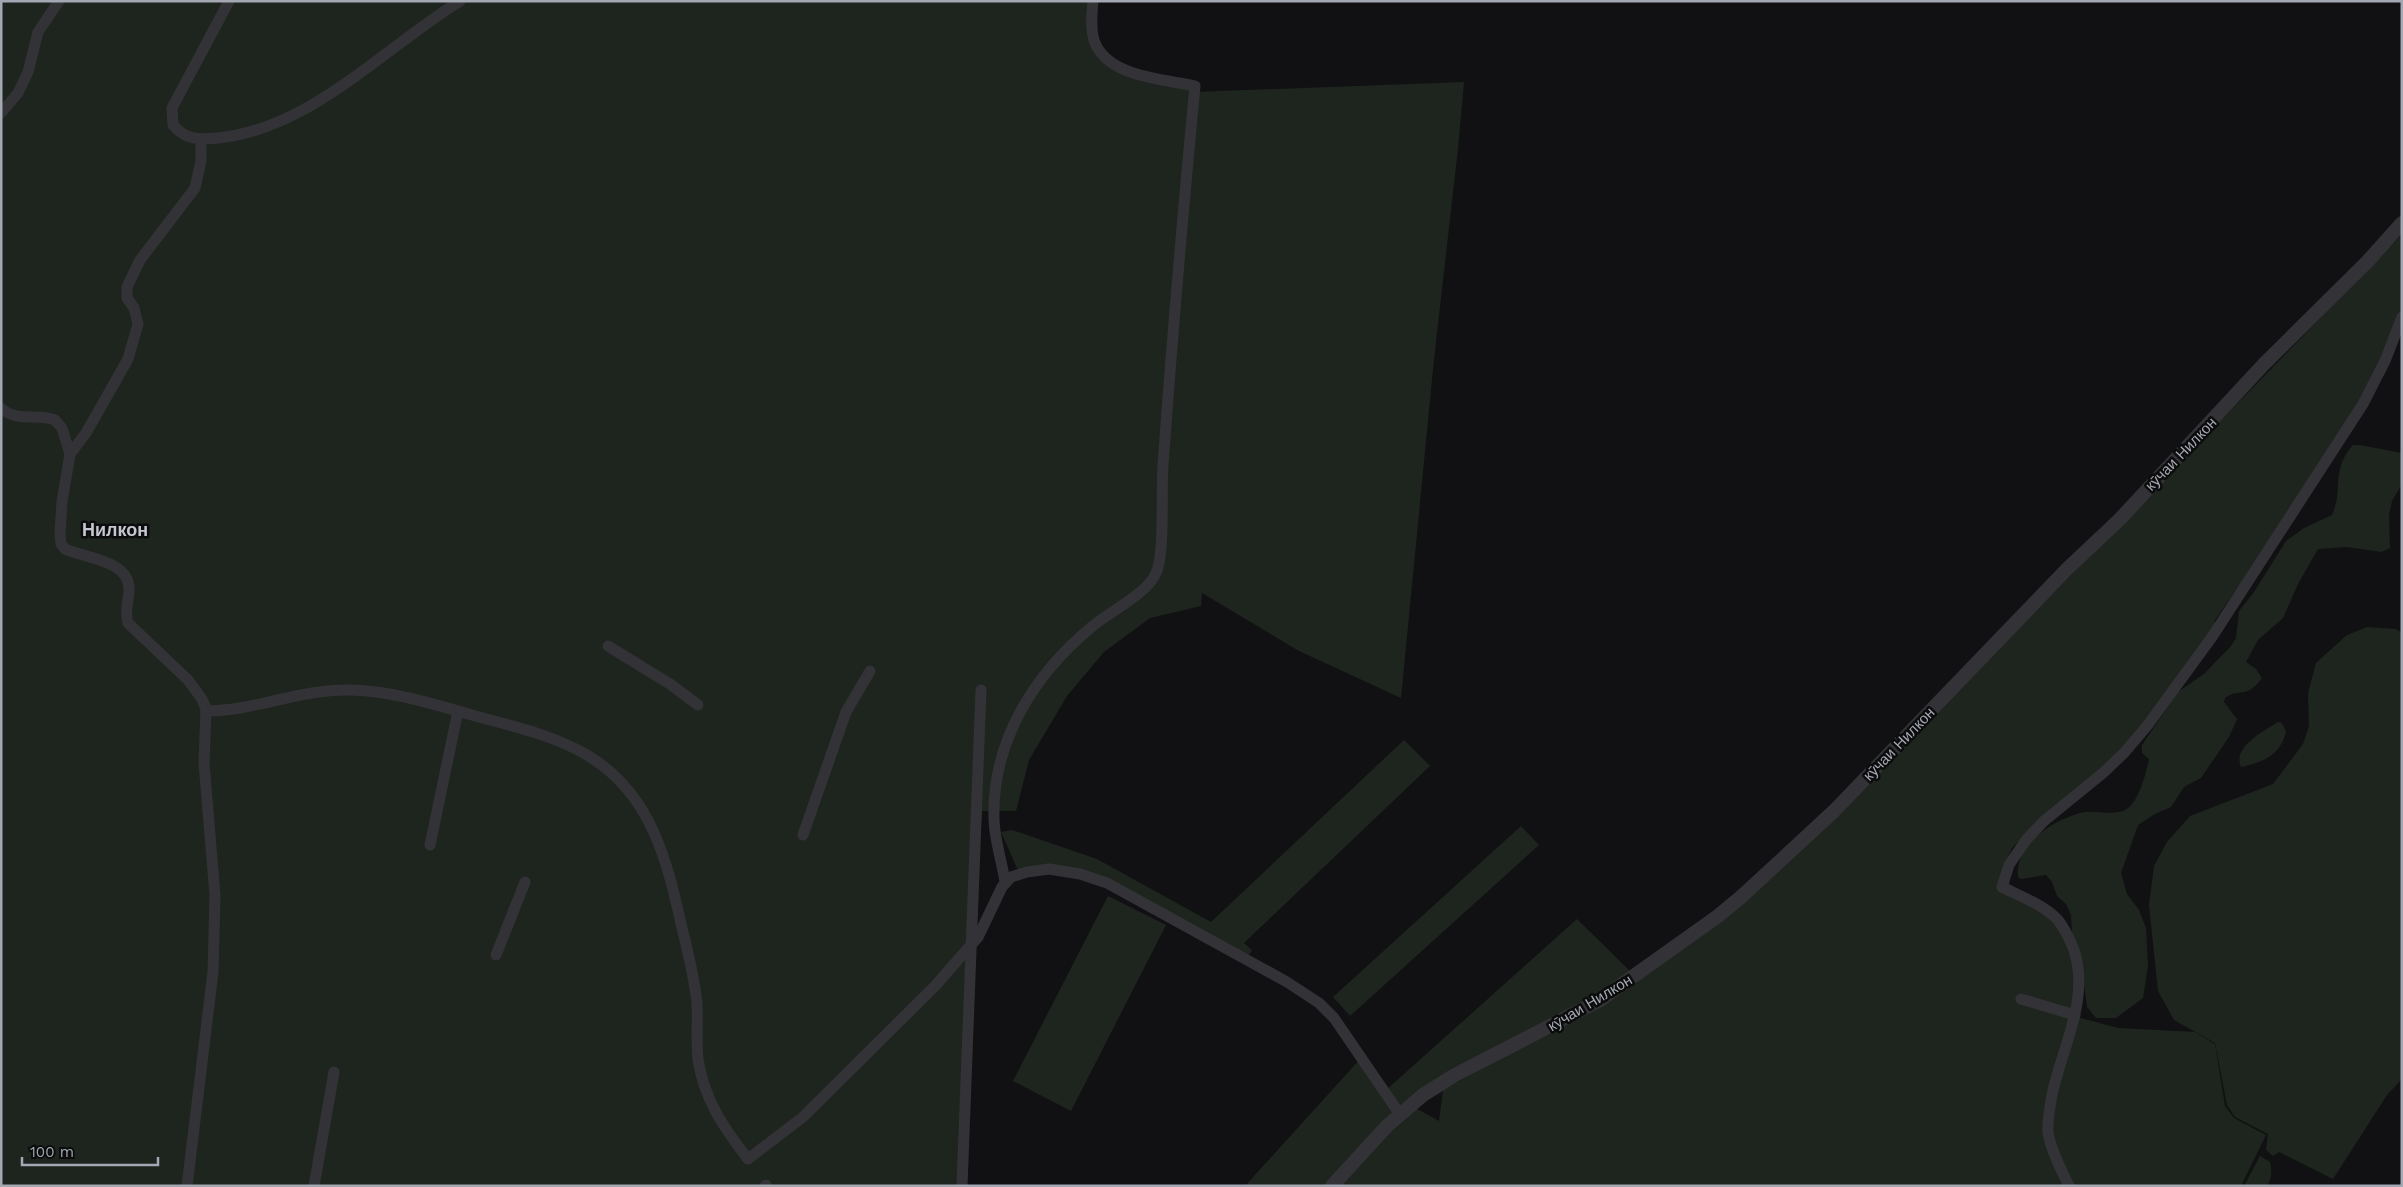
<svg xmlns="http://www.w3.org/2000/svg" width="2403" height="1187" font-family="'Work Sans',sans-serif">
  <rect width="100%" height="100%" fill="#111113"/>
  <g fill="#1e251f">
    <path d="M1,1H1093L1099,57L1194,92L1464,82L1458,149L1434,359L1401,698L1299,651L1202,593L1201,606L1150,618L1104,652L1067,696L1029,760L1016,811H982L960,1186H1Z"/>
    <path d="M2402,234V328L2339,442L2215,620L2210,642L2126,749L2039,821L2012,848L2002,870V887L2052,914L2077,966L2073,1016L2118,1028L2195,1032L2215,1044L2225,1106L2234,1118L2266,1135L2241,1186H1339L1412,1106L1439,1121L1443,1090L1601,1004L1724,920L1863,789Z"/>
    <path d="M2353,445H2360L2402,453V484L2392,501L2389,515L2390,548L2381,552L2347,547L2318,549L2298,584L2283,618L2258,640L2246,662L2256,669L2262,678C2246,700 2240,687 2225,698L2224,702L2237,719L2229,737L2201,778L2184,787L2171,807L2155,814L2138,825L2121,873L2127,894L2139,910L2146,928L2148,966L2143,998L2116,1018H2096L2087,1007L2083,976L2072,934L2071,915L2066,904L2057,896L2052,882L2046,875L2021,879L2018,877C2015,844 2052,821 2080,813C2094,809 2109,817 2125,810C2139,803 2146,773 2149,759L2142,753V745L2178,692L2205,673L2231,646L2236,638L2239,611L2254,592L2286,541L2304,528L2332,515C2344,489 2330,471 2353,445Z"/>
    <path d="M2367,627L2396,629L2402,633V1079L2387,1095L2333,1179L2279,1152L2273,1156L2266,1150L2268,1134L2235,1117L2227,1105L2215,1043L2174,1020L2158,991L2149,905L2154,866L2167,842L2190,816L2273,784L2303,744L2309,726L2308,693L2316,663L2347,635Z"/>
    <path d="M2278,722L2282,723L2286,732C2280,756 2263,762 2241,767C2232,747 2264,731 2278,722Z"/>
    <path d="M1404,740L1430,766L1244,943L1252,950L1247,958L1096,875L1049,871L1020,875L1001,832L1012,830L1097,859L1211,922Z"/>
    <path d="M1521,826L1539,845L1350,1016L1333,997Z"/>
    <path d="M1108,896L1166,925L1071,1111L1013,1081Z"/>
    <path d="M1577,919L1633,974L1573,1012L1452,1073L1326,1186H1245L1361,1058L1385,1091Z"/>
    <path d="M2260,1156L2270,1162C2272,1170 2272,1179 2267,1186H2244Z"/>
  </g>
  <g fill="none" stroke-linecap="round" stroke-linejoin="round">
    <g stroke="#333337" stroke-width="11">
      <path d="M229,1L172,108L173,125C185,140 200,140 218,138C310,129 384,48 460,1"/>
      <path d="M1,113L18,93L28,72L38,32L59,1"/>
      <path d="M1,408C18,423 36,413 55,420L62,428L70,454"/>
      <path d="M608,646L670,684L698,705"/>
      <path d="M206,711C245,711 281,697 319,692C366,685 413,698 458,711L430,845"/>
      <path d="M458,711C501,724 548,732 587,755C651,793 667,860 682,928C688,952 694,977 697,1002C698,1021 696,1040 698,1059C704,1099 723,1127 748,1159L803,1117L935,986L978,937L1002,887L1011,877L1027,872L1049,869L1080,874L1107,883L1287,982L1319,1003L1334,1018L1399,1113"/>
      <path d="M803,835L846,712L870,671"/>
      <path d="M1005,882C1002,861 994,839 994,818C992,740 1035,673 1094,625C1111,611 1148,593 1156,573C1165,554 1161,490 1163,465C1172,339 1183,212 1195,86C1163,79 1106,77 1094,40C1090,27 1092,14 1093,1"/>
      <path d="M496,955L525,882"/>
      <path d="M2021,999L2075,1015"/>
      <path d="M187,1186L213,972L215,895L204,763L206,709L202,699L188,680L128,623C124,611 129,601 129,588C128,560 84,558 65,549L61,544L60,533L62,502L70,454L86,433L128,359L138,324L134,308L127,298V287L140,260L195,188L201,161V139"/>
      <path d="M314,1186L334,1072"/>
      <path d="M765,1186L766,1185"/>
      <path d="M962,1186L981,690"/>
      <path d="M2069,1186C2061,1170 2051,1150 2048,1133C2047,1121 2050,1107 2052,1095C2062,1047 2090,1000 2074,950C2070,940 2065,929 2058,920C2044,905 2020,896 2002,887L2009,865L2026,840L2044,821L2103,773L2124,753L2147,726L2212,637L2363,404L2385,361L2402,317"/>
    </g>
    <path stroke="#333337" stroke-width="14" d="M1332,1186L1387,1126L1423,1095L1455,1075L1600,1000L1718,916L1741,897L1834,811L2068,568L2120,519L2264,364L2367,262L2402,223"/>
  </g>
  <g text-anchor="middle" stroke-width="5" stroke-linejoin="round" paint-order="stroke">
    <g font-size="15" fill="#a3a8b2" stroke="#0c0c0d">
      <text transform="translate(2181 454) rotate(-46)" y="5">кӯчаи Нилкон</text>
      <text transform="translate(1899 744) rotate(-46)" y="5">кӯчаи Нилкон</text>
      <text transform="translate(1590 1003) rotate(-31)" y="5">кӯчаи Нилкон</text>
    </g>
    <g font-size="18" font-weight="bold" fill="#c4c7cf" stroke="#0c0c0d">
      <text x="115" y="536">Нилкон</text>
    </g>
  </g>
  <rect width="2403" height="1187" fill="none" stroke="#a3a8b2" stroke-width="5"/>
  <path d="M22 1157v8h136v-8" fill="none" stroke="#a3a8b2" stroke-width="2.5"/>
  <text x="30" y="1157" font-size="15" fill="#a3a8b2" stroke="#0c0c0d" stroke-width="4" paint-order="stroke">100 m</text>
</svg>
